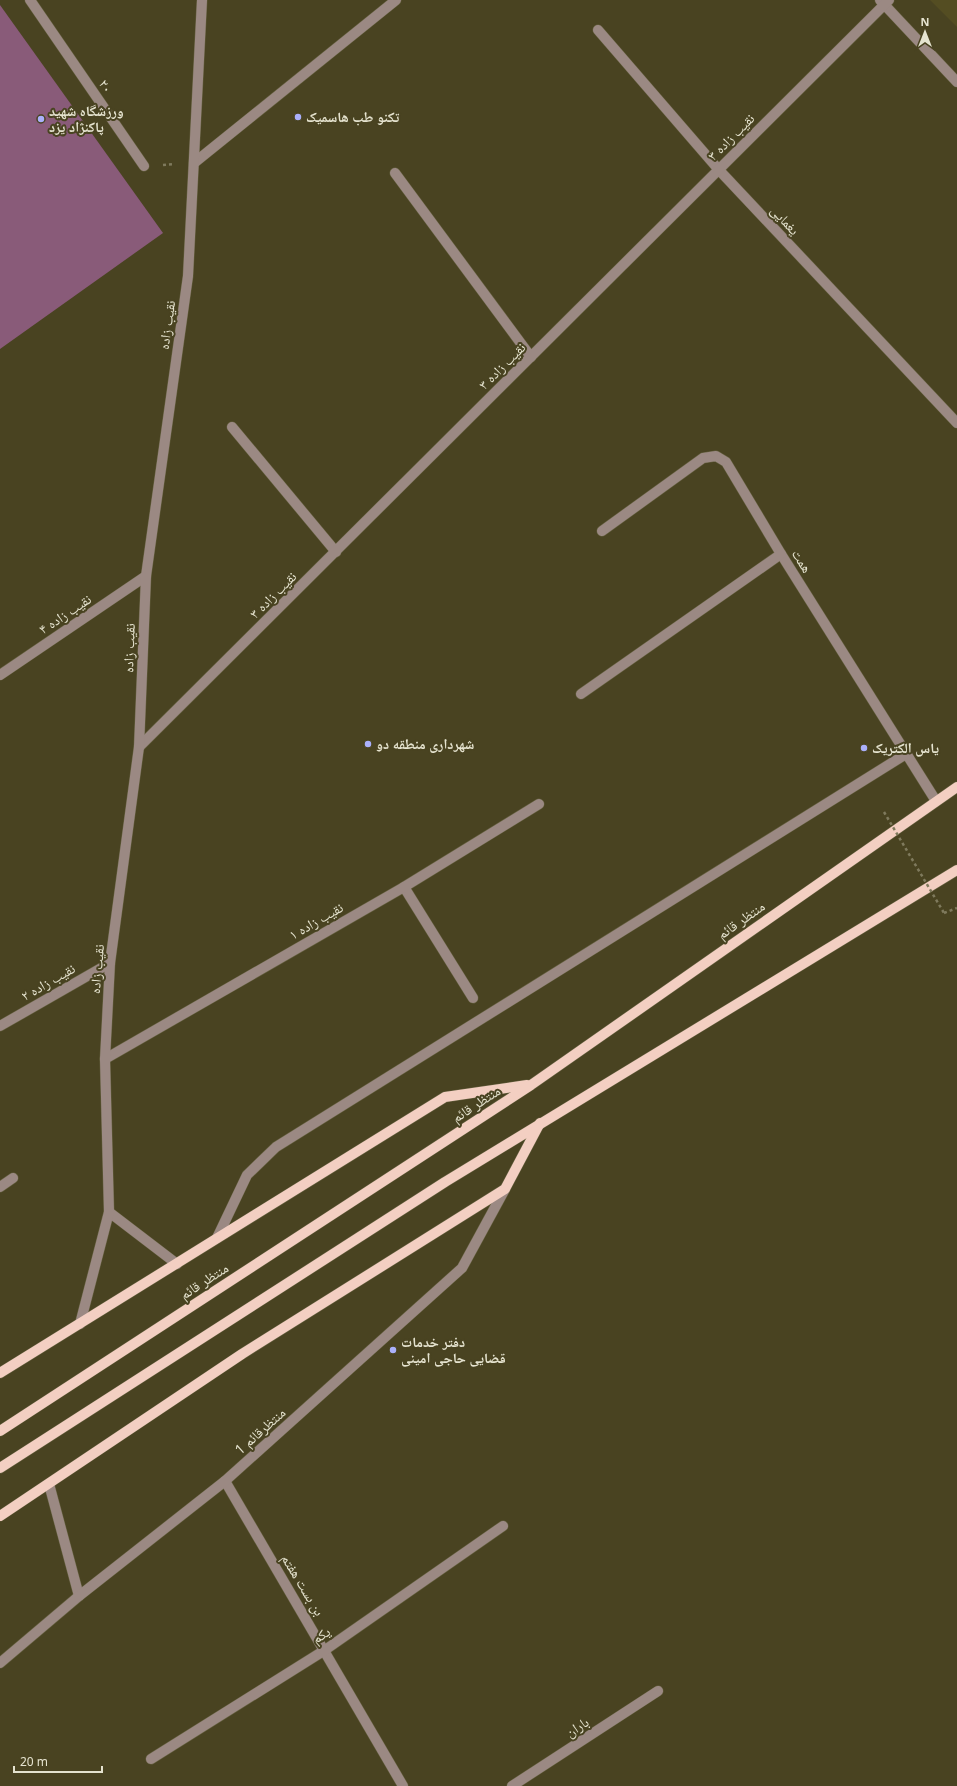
<svg xmlns="http://www.w3.org/2000/svg" width="957" height="1786" font-family="'Noto Sans','Noto Naskh Arabic',sans-serif">
  <rect width="100%" height="100%" fill="#494321"/>
  <path fill="#544d22" d="M930,0H957V27Z"/>
  <path fill="#895b79" d="M0,5L163,233L0,349Z"/>
  <g fill="none" stroke-linecap="round" stroke-linejoin="round">
    <g stroke="#656040" stroke-width="11">
      <g id="minor">
        <path d="M30,0L144,166"/>
        <path d="M880,0L957,82"/>
        <path d="M598,30L719,170L957,423"/>
        <path d="M194,163L396,0"/>
        <path d="M395,173L531,357"/>
        <path d="M232,427L336,552"/>
        <path d="M602,531L703,458L716,456L726,462L781,554L936,801"/>
        <path d="M0,675L146,576"/>
        <path d="M581,694L781,554"/>
        <path d="M139,747L889,0"/>
        <path d="M404,887L473,998"/>
        <path d="M0,1026L110,963"/>
        <path d="M105,1059L404,887L539,804"/>
        <path d="M0,1187L13,1178"/>
        <path d="M109,1212L177,1264"/>
        <path d="M217,1238L247,1175L276,1147L906,754"/>
        <path d="M80,1324L109,1212L105,1059L110,963L139,747L146,576L188,276L202,0"/>
        <path d="M225,1481L403,1786"/>
        <path d="M49,1484L79,1596"/>
        <path d="M0,1663L79,1596L225,1481L462,1268L505,1189"/>
        <path d="M151,1759L325,1650L503,1526"/>
        <path d="M512,1786L658,1691"/>
      </g>
    </g>
    <g stroke="#656040" stroke-width="11">
      <g id="major">
        <path d="M0,1373L445,1097L527,1085"/>
        <path d="M0,1431L531,1085L957,787"/>
        <path d="M0,1468L445,1182L957,870"/>
        <path d="M0,1516L242,1354L505,1189L540,1123"/>
      </g>
    </g>
    <g stroke="#7f7a5d" stroke-width="2.5" stroke-dasharray="3 3" stroke-linecap="butt">
      <path d="M163,165L174,164"/>
      <path d="M944,913L957,908"/>
    </g>
    <use href="#minor" stroke="#9b8983" stroke-width="10"/>
    <use href="#major" stroke="#f3cfc2" stroke-width="10"/>
    <path stroke="#7f7a5d" stroke-width="2.5" stroke-dasharray="3 3" stroke-linecap="butt" d="M884,812L944,913"/>
  </g>
  <g fill="#aab0fb" stroke="#494321" stroke-width="1.5">
    <circle cx="298" cy="117" r="4"/>
    <circle cx="41" cy="119" r="4"/>
    <circle cx="368" cy="744" r="4"/>
    <circle cx="864" cy="748" r="4"/>
    <circle cx="393" cy="1350" r="4"/>
  </g>
  <g text-anchor="middle" stroke-width="4" stroke-linejoin="round" paint-order="stroke">
    <g font-size="14" fill="#e5e3cf" stroke="#494321">
      <text transform="translate(106 86) rotate(56)" y="5">۲۰</text>
      <text transform="translate(731 137) rotate(-45)" y="5">نقیب زاده ۳</text>
      <text transform="translate(785 220) rotate(47)" y="5">یغمایی</text>
      <text transform="translate(167 325) rotate(-82)" y="5">نقیب زاده</text>
      <text transform="translate(502 366) rotate(-45)" y="5">نقیب زاده ۳</text>
      <text transform="translate(802 561) rotate(58)" y="5">همت</text>
      <text transform="translate(273 595) rotate(-45)" y="5">نقیب زاده ۳</text>
      <text transform="translate(65 614) rotate(-34)" y="5">نقیب زاده ۴</text>
      <text transform="translate(129 648) rotate(-88)" y="5">نقیب زاده</text>
      <text transform="translate(741 920) rotate(-35)" y="5">منتظر قائم</text>
      <text transform="translate(316 921) rotate(-30)" y="5">نقیب زاده ۱</text>
      <text transform="translate(97 969) rotate(-85)" y="5">نقیب زاده</text>
      <text transform="translate(48 982) rotate(-30)" y="5">نقیب زاده ۲</text>
      <text transform="translate(476 1104) rotate(-33)" y="5">منتظر قائم</text>
      <text transform="translate(204 1281) rotate(-33)" y="5">منتظر قائم</text>
      <text transform="translate(260 1431) rotate(-42)" y="5">منتظرقائم 1</text>
      <text transform="translate(303 1585) rotate(59)" y="5">بن بست هفتم</text>
      <text transform="translate(321 1635) rotate(-34)" y="5">یکم</text>
      <text transform="translate(577 1727) rotate(-33)" y="5">باران</text>
    </g>
    <g font-size="14" font-weight="bold" fill="#e5e3cf" stroke="#494321" text-anchor="start">
      <text x="49" y="116">ورزشگاه شهید<tspan x="49" dy="16">پاکنژاد یزد</tspan></text>
      <text x="306" y="122">تکنو طب هاسمیک</text>
      <text x="376" y="749">شهرداری منطقه دو</text>
      <text x="872" y="753">یاس الکتریک</text>
      <text x="401" y="1347">دفتر خدمات<tspan x="401" dy="16">قضایی حاجی امینی</tspan></text>
    </g>
  </g>
  <g transform="translate(925 32)" stroke="#494321" stroke-width="3" paint-order="stroke">
  <path d="M0-3L7 15L0 10L-7 15Z" fill="#e5e3cf"/>
  <text y="-6" font-size="11" font-weight="bold" text-anchor="middle" fill="#e5e3cf">N</text>
  </g>
  <path d="M14 1766v6h88v-6" fill="none" stroke="#e5e3cf" stroke-width="2"/>
  <text x="20" y="1766" font-size="12" fill="#e5e3cf" stroke="#494321" stroke-width="3" paint-order="stroke">20 m</text>
</svg>
